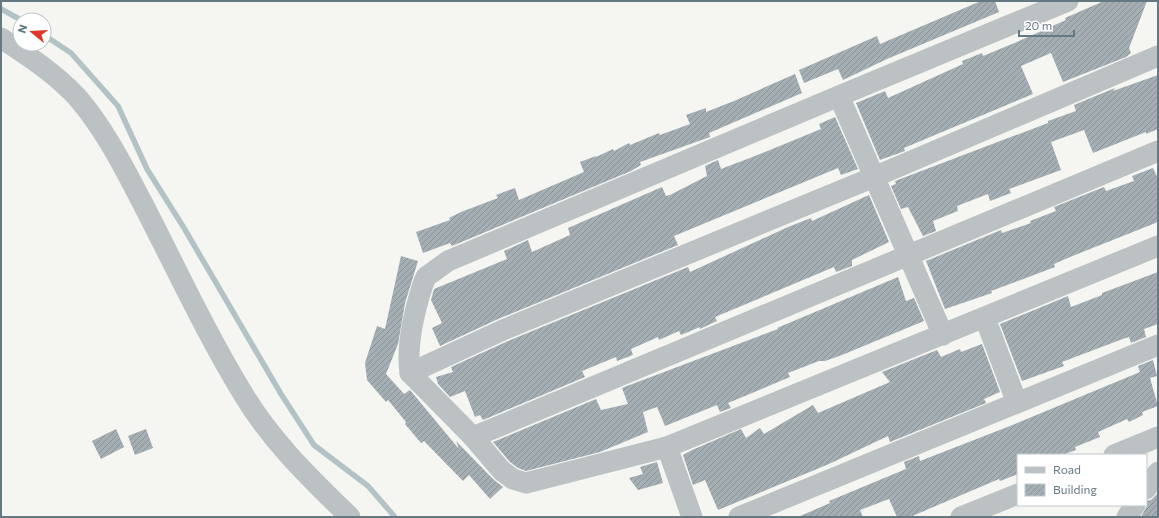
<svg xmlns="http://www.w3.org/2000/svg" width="1159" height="518" font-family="Commissioner,sans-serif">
  <defs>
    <pattern id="building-hatch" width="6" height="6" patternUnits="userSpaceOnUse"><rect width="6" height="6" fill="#a5afb3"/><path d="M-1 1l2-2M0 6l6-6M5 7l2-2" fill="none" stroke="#8a9397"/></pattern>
  </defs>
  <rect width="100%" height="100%" fill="#f5f5f2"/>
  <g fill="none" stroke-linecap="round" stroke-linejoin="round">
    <g stroke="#b3c3c5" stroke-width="5.5">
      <path d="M1,9L21,20"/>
      <path d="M44,35L71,53L118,106L147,169L184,228L281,394L314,445L368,486L395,517"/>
    </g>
  </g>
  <g fill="url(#building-hatch)">
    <path d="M981,1H995L999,12L887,59L843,80L838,69L804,83L799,70L877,36L880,44Z"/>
    <path d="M1104,1H1147L1129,48L1131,53L1126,57L1063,82L1051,53L1021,66L1033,94L904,148L905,151L880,160L856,103L885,91L888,98L963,64L962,61L982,53L983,56L1019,41L1066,20L1065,18Z"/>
    <path d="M795,74L802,93L709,133L710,137L640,162L641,165L631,171L452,246L450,243L423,253L416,232L450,220L449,218L461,212L498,198L496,195L515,188L519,200L584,172L580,162L596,156V157L613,149L614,151L629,143L630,145L659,133L660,135L690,124L686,115L706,108V112L734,101Z"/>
    <path d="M1158,75V129L1146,134V132L1093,153L1084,130L1051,142L1061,170L1009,189L1011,193L990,201L988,194L957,206L958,211L933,221L936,231L923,236L908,207L901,209L891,186L896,184L895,181L1048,123V121L1076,111L1074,105L1115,88L1113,91Z"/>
    <path d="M835,117L858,169L841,175L838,168L674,236L678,245L498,319L440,346L432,328L442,323L431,300L434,289L507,259L504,251L528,240L532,252L570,235L568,228L662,187L666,196L670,195L707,176L705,166L718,160L721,169L755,156L821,129L819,124Z"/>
    <path d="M1153,168L1158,179V222L1070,257L1054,264L1055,267L991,291L992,293L945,309L926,261L1001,230L1002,233L1031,223L1030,221L1056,211L1054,207L1104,187L1106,191L1134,181L1132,176Z"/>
    <path d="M869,195L889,242L852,260V266L836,272L834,267L715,317L717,321L700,329V327L681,335L679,331L659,340L658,337L631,349L633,355L617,361L616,357L582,371L585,377L483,420L480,415L475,417L465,391L450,397L438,384L436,377L453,372L451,367L508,341L688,267L690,272L788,227L811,218L812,221Z"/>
    <path d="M401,256L418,261L405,303L398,344L386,374L404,394L410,390L459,449L456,441L493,479L503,487L490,499L469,475L463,481L424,441L421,443L405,424L406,422L388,400L386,402L367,380L365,363L377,326L385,329Z"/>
    <path d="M1158,272V324L1144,329L1146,337L1131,343L1129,337L1120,340L1062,362L1064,366L1022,381L1000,324L1068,296L1071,307L1102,295V293Z"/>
    <path d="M898,277L906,301L914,298L924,321L842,355L825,361H819L788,373L790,377L728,403L731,408L720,412L717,405L665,426L657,407L643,412L648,432L600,452L526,471L518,468L510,462L493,442L596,399L601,410L628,404L622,388L627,386L778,329L777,328Z"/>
    <path d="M982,344L1000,392L984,399L986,403L890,442L888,436L829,464L718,510L705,480L693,485L683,455L692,450L741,429L746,438L760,428L764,434L813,405L818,413L890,382L882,372L937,350L941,357L960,349L961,352Z"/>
    <path d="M1153,360L1157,376L1150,378L1158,406L1142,412L1143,415L1129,422L1127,419L1098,432L1100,437L1075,447L1076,450L1062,455H1018V474L1000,481L999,479L910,517H897L889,499L860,510L863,517H798L830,503L829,501L906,469L904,462L919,456L920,461L1010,426L1140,372L1138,366Z"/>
    <path d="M116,429L124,447L101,459L92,441Z"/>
    <path d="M146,429L153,448L135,455L128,436Z"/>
    <path d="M657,462L663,483L638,490L629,478L643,474L640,467Z"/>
    <path d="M1158,493V517H1141L1147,506L1146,501L1151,500Z"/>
  </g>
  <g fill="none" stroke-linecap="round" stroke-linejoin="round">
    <g stroke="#bcc2c4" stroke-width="21">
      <path d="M1068,1L839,96L448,261L426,277L423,284C414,312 406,345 410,373L473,437L502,471L513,479L526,483L667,447L1158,246"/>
      <path d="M1,38C28,56 55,73 77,97C104,128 123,166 142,202C175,266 205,331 242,392C270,440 310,478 350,517"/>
      <path d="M839,96L943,335"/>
      <path d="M985,318L1017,403"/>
      <path d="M410,373L503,330L874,177L1158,56"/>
      <path d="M473,437L1158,151"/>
      <path d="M667,447L692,517"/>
      <path d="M1114,455L1158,437"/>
      <path d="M1146,489L1158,472"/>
      <path d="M739,517L1158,345"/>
      <path d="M961,517L1018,494"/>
      <path d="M1127,517L1135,505"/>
    </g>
  </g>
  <rect width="1159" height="518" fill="none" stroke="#657982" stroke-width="4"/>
  <rect x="1017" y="454" width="130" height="52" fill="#ffffff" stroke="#c1c9cd"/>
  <rect x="1025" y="467" width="20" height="6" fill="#bcc2c4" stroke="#c1c9cd"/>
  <text x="1053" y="474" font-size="12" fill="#657982">Road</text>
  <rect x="1025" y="484" width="20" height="12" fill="url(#building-hatch)" stroke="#c1c9cd"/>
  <text x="1053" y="494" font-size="12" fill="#657982">Building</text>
  <g transform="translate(32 32) rotate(288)"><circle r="19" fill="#ffffff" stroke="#c1c9cd"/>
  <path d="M0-3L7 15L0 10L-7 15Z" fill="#dd392a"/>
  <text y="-6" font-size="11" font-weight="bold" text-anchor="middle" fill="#657982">N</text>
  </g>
  <path d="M1019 30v6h55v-6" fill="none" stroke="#657982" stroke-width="2"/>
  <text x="1025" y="30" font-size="12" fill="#657982" stroke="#ffffff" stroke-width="3" paint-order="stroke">20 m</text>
</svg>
